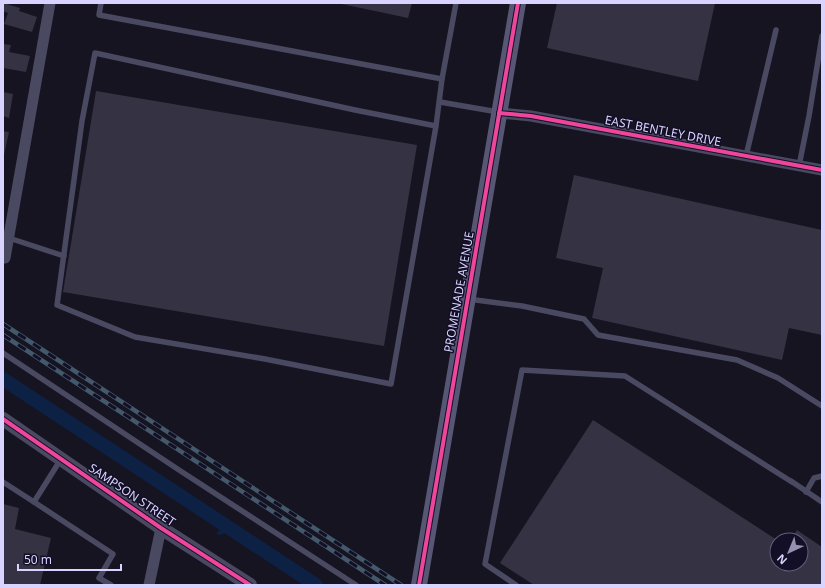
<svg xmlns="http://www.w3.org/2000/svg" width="825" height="588" font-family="'Noto Sans',sans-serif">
  <rect width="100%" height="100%" fill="#161421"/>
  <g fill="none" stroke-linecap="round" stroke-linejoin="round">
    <path stroke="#0d2144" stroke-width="4" d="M219,533L230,529"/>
    <path stroke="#0d2144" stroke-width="14" d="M3,379L316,585"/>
  </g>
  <g fill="#343243">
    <path d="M3,3L20,8L19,11L37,17L32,32L4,24L8,13L3,11Z"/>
    <path d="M337,3H412L408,18Z"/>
    <path d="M557,3H715L698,81L547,48Z"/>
    <path d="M3,44L11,45L9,52L30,56L26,72L3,68Z"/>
    <path d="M96,91L417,145L384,346L63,292Z"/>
    <path d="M3,92L13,94L9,118L3,116Z"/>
    <path d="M3,131L9,132L4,155H3Z"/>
    <path d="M574,175L822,230V335L789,328L782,360L592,318L603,268L556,258Z"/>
    <path d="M593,420L777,540V564H801V540H791L797,530L822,547V585H534L500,563Z"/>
    <path d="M3,504L19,508L15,529L51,538L40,585H3Z"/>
  </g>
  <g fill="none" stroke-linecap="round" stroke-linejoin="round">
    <g stroke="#4a4962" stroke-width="5.5">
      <path d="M101,3L99,15L442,79"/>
      <path d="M440,102L498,112"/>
      <path d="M436,126L355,110L95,53L82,121L57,305L135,337L265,359L391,384L436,126L442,79L456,3"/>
      <path d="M746,156L776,30"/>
      <path d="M799,166L809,116L822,36"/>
      <path d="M9,238L64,256"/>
      <path d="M468,299L522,306L584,319L598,335L737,360L778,378L822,406"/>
      <path d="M3,353L179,470L356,585"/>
      <path d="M61,459L34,502L113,554L99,578L111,585"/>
      <path d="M791,481L822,502"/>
      <path d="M3,482L34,502"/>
      <path d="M806,492L814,478L822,476"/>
      <path d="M516,585L485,564L522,370L625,376L792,482"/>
    </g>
    <g stroke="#4a4962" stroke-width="11">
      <path d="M499,113L531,116L822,170"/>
      <path d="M5,258L50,3"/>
      <path d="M149,585L161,528"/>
    </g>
    <path stroke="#4a4962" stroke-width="14" d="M3,419L161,528L250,585"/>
    <path stroke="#575674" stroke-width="16" d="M419,585L518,3"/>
    <g stroke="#43596b" stroke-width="4.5">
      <g id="rail">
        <path d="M3,324L401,585"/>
        <path d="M3,335L385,585"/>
      </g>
    </g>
    <use href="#rail" stroke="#130f26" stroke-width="3" stroke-dasharray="9" stroke-linecap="butt"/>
    <g stroke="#130f26" stroke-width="6">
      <g id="cycleway">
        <path d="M499,113L531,116L822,170"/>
        <path d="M3,419L161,528L250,585"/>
        <path d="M419,585L518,3"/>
      </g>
    </g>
    <use href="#cycleway" stroke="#ed469a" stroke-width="4"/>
  </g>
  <g text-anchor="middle" stroke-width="3" stroke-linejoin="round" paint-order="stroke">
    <g font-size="12" fill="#d9d4ff" stroke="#130f26">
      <text transform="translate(663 131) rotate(11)" y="4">EAST BENTLEY DRIVE</text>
      <text transform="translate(459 292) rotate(-80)" y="4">PROMENADE AVENUE</text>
      <text transform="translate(132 495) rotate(34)" y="4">SAMPSON STREET</text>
    </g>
  </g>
  <rect width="825" height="588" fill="none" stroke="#d9d4ff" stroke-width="8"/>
  <g transform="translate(789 552) rotate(224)"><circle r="19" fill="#130f26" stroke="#625e7d"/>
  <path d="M0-3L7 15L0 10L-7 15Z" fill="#9591b1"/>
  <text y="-6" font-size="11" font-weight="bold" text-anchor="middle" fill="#d9d4ff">N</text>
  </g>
  <path d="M18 564v6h103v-6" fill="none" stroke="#d9d4ff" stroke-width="2"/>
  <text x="24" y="564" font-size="12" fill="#d9d4ff" stroke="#130f26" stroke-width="3" paint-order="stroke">50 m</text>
</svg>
